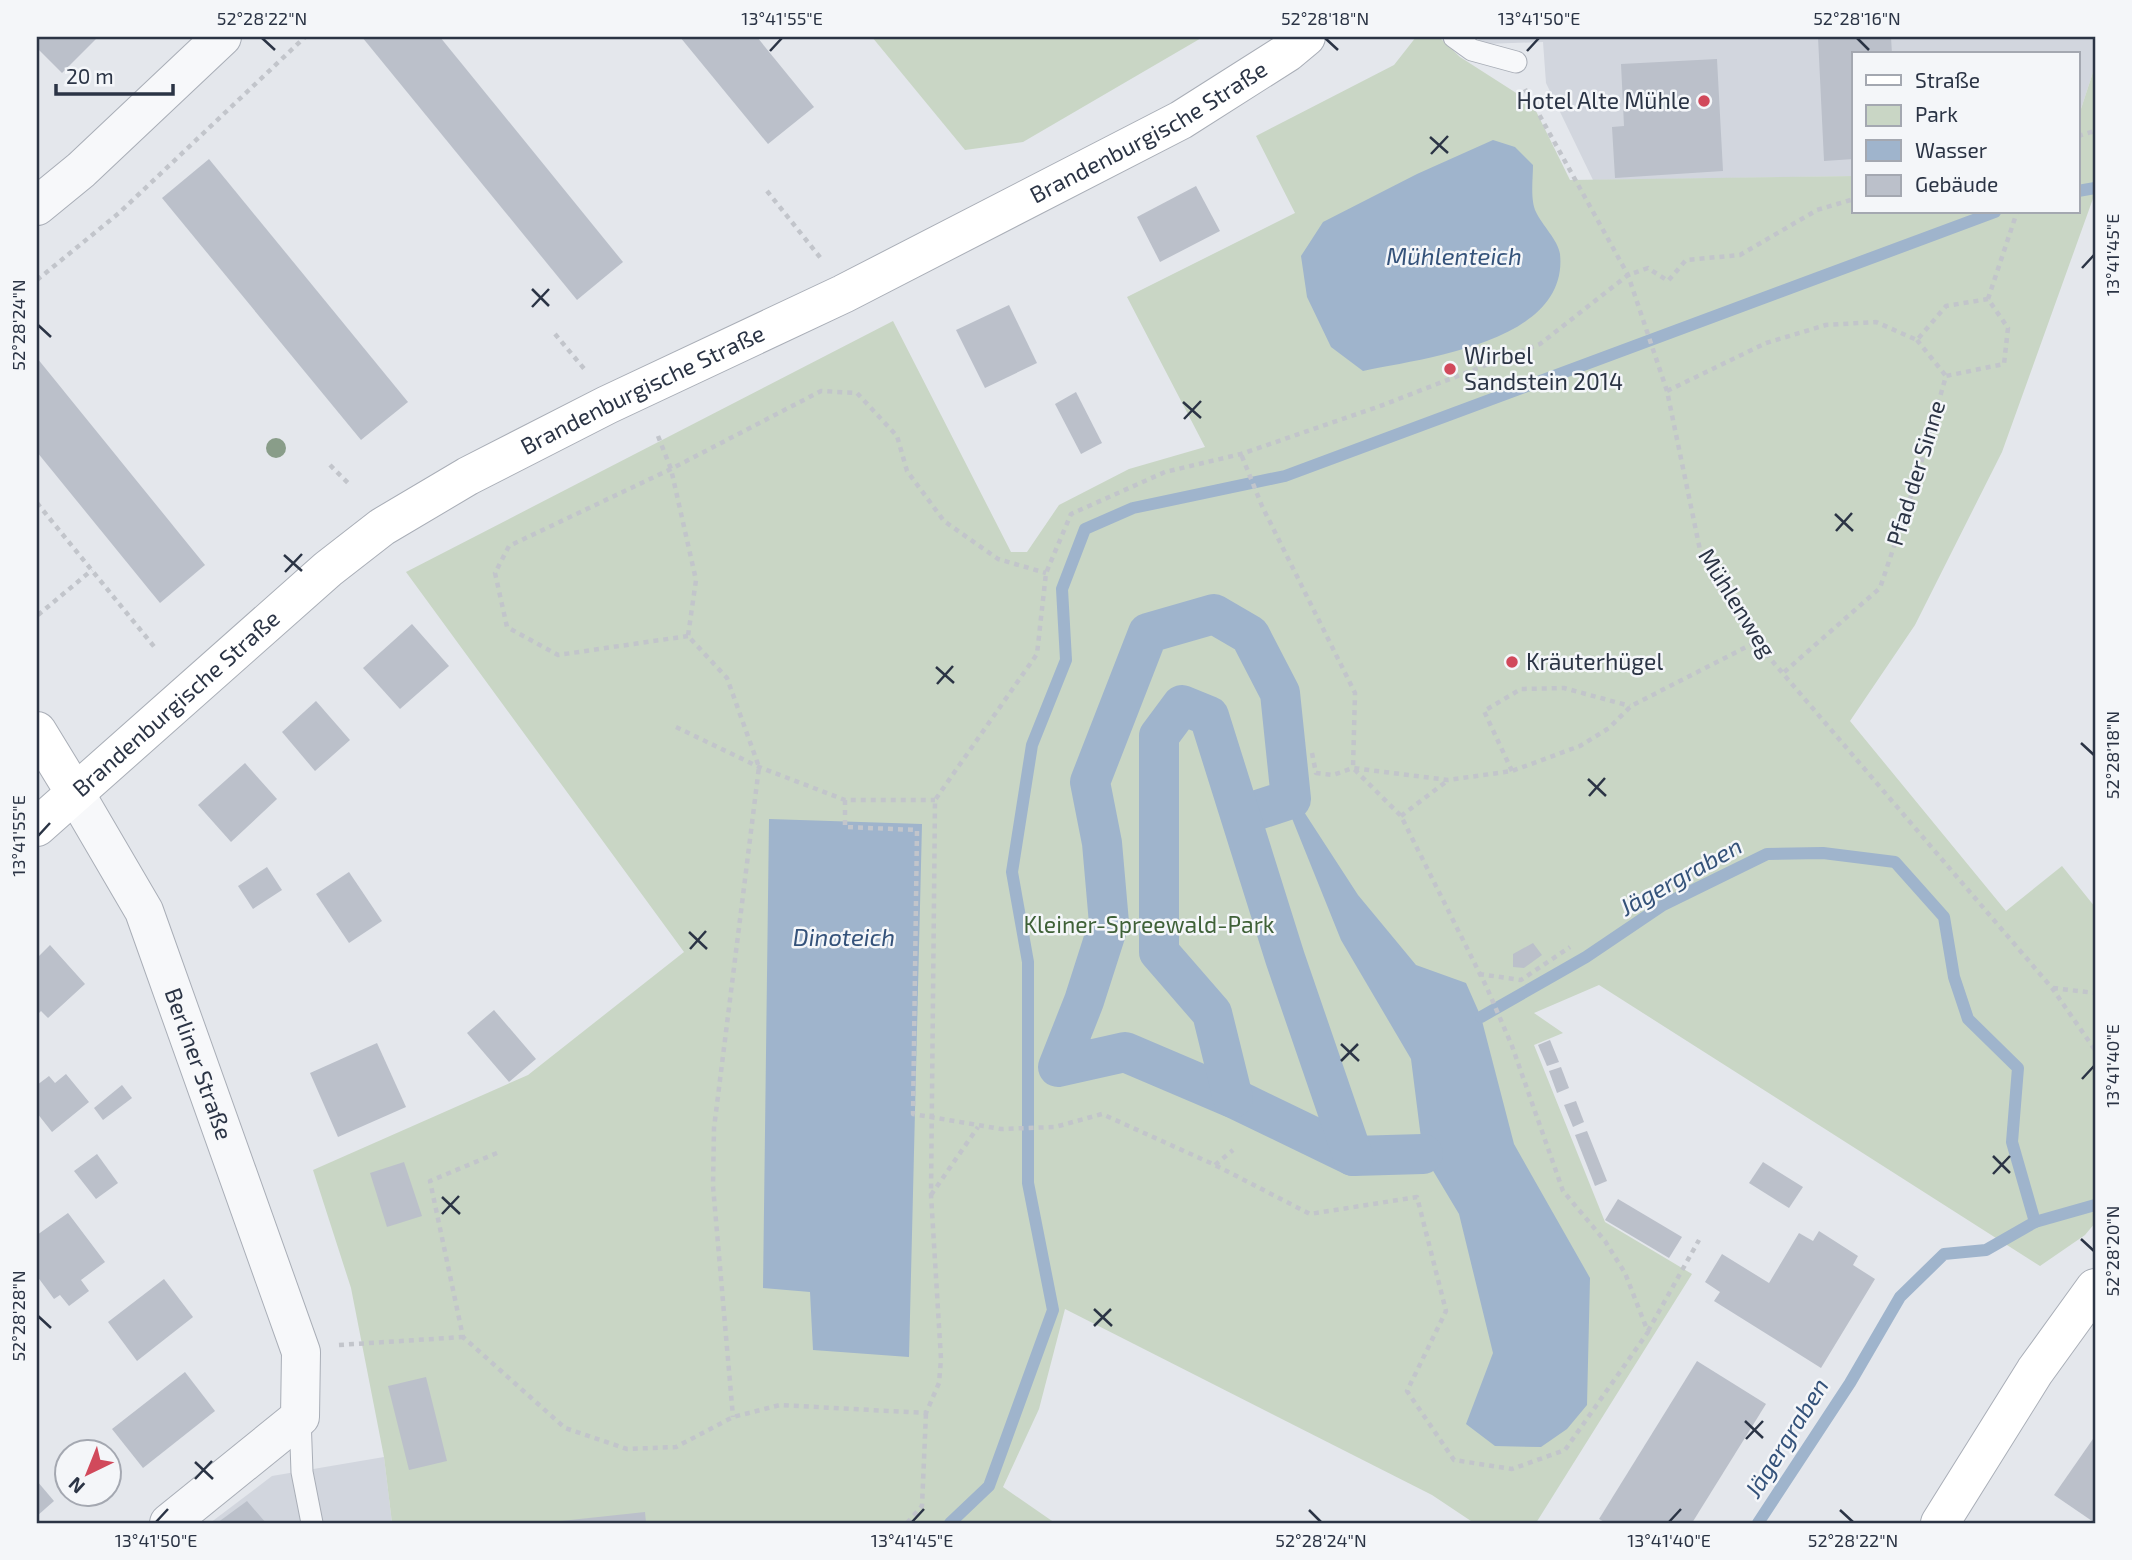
<svg xmlns="http://www.w3.org/2000/svg" width="2132" height="1560" font-family="'Exo 2',sans-serif">
  <rect width="100%" height="100%" fill="#e4e7ec"/>
  <g fill="#d2d6de">
    <path d="M1475,37H2094L2095,66L2078,118V54H1854V176L1593,180L1546,83L1543,42L1484,44Z"/>
    <path d="M384,1457L392,1523H210L272,1476Z"/>
  </g>
  <g fill="#c9d6c5">
    <path d="M872,37H1203L1023,142L965,150Z"/>
    <path d="M1416,37H1439L1460,57L1532,103L1570,180L1854,176V212H2078V118L2095,66V193L2002,452L1915,625L1850,721L2006,911L2062,866L2095,907V1223L2085,1235L2040,1266L1599,985L1534,1013L1563,1033L1534,1045L1605,1222L1692,1274L1536,1523H1474L1432,1495L1065,1309L1039,1409L1003,1487L1055,1523H392L384,1457L351,1288L313,1170L528,1075L684,952L406,572L893,321L1011,552H1027L1059,505L1129,469L1205,447L1127,297L1295,213L1256,136L1394,65Z"/>
  </g>
  <g fill="#9fb4cc">
    <path d="M1493,140L1515,147L1533,165C1533,179 1530,200 1536,212C1542,225 1558,240 1560,254C1569,342 1425,358 1363,371L1331,347L1307,297L1301,256L1323,222L1417,174Z"/>
    <path d="M1295,798L1358,895L1416,965L1466,983L1481,1017L1514,1144L1590,1278L1587,1405L1567,1429L1541,1447L1495,1446L1466,1424L1493,1353L1459,1214L1423,1154L1411,1059L1341,940L1285,801Z"/>
    <path d="M769,819L922,824L909,1357L813,1350L810,1292L763,1288Z"/>
  </g>
  <g fill="none" stroke-linecap="round" stroke-linejoin="round">
    <g stroke="#9fb4cc" stroke-width="12">
      <path d="M2078,191L2095,188"/>
      <path d="M1481,1017L1586,957L1663,905L1767,854L1823,853L1895,862L1944,917L1954,977L1968,1019L2018,1068L2012,1142L2035,1222L2095,1205"/>
      <path d="M950,1523L989,1486L1053,1310L1028,1183V962L1012,872L1032,745L1066,660L1062,589L1085,529L1133,508L1285,476L1995,212"/>
      <path d="M1758,1523L1850,1383L1900,1297L1944,1254L1986,1250L2035,1222"/>
    </g>
    <g stroke="#9fb4cc" stroke-width="40">
      <path d="M1242,815L1291,799L1280,693L1250,635L1214,614L1148,633L1090,782L1102,843L1109,923L1084,1001L1058,1067L1125,1052L1233,1098L1353,1156L1423,1154"/>
      <path d="M1233,1098L1212,1013L1159,952V736L1182,705L1209,716L1285,958L1353,1156"/>
    </g>
  </g>
  <g fill="#bbc0ca">
    <path d="M37,37H98L62,73L37,48Z"/>
    <path d="M362,37H440L623,262L577,300Z"/>
    <path d="M680,37H757L814,107L768,144Z"/>
    <path d="M1818,37H1891L1892,54H1854V159L1824,161Z"/>
    <path d="M1717,59L1723,171L1615,178L1612,127L1624,126L1621,64Z"/>
    <path d="M209,159L408,402L361,440L162,198Z"/>
    <path d="M1196,186L1220,231L1160,262L1137,217Z"/>
    <path d="M1009,305L1037,363L985,388L956,330Z"/>
    <path d="M37,358L205,565L160,603L37,452Z"/>
    <path d="M1076,392L1102,443L1081,454L1055,404Z"/>
    <path d="M412,624L449,666L400,709L363,668Z"/>
    <path d="M316,701L350,740L315,771L282,732Z"/>
    <path d="M245,763L277,799L231,842L198,805Z"/>
    <path d="M267,867L282,890L253,909L238,886Z"/>
    <path d="M349,872L382,921L349,943L316,894Z"/>
    <path d="M1533,943L1542,955L1524,968L1513,967V954Z"/>
    <path d="M50,945L85,984L48,1018L41,1011L37,1015V958Z"/>
    <path d="M494,1010L536,1059L509,1082L467,1033Z"/>
    <path d="M1550,1040L1559,1062L1547,1066L1538,1045Z"/>
    <path d="M377,1043L406,1107L338,1137L310,1073Z"/>
    <path d="M1561,1067L1569,1088L1557,1093L1549,1071Z"/>
    <path d="M66,1074L89,1102L52,1132L37,1113V1085L49,1076L55,1083Z"/>
    <path d="M122,1085L132,1098L103,1120L94,1108Z"/>
    <path d="M1576,1101L1584,1122L1573,1127L1564,1105Z"/>
    <path d="M1587,1131L1607,1181L1595,1186L1575,1135Z"/>
    <path d="M97,1154L118,1183L96,1199L74,1171Z"/>
    <path d="M404,1162L422,1216L387,1227L370,1173Z"/>
    <path d="M1763,1162L1803,1187L1789,1208L1749,1183Z"/>
    <path d="M1618,1199L1682,1237L1669,1258L1605,1220Z"/>
    <path d="M68,1213L105,1262L81,1280L89,1291L69,1306L60,1295L54,1299L37,1276V1235Z"/>
    <path d="M1819,1231L1858,1256L1853,1265L1875,1279L1821,1368L1714,1301L1720,1292L1705,1282L1722,1254L1769,1283L1799,1233L1813,1241Z"/>
    <path d="M164,1279L193,1317L137,1361L108,1322Z"/>
    <path d="M1697,1361L1766,1404L1692,1523H1606L1599,1519Z"/>
    <path d="M185,1372L215,1411L143,1468L112,1429Z"/>
    <path d="M426,1377L447,1461L409,1470L388,1386Z"/>
    <path d="M2095,1436V1523L2054,1495Z"/>
    <path d="M37,1481L54,1501L37,1516Z"/>
    <path d="M247,1501L266,1523H217Z"/>
    <path d="M645,1512L646,1523H561V1521Z"/>
  </g>
  <g fill="none" stroke-linecap="round" stroke-linejoin="round">
    <g stroke="#a9aeb7" stroke-width="23">
      <g id="lane">
        <path d="M1454,37L1472,50L1516,62"/>
        <path d="M300,1417L302,1472L312,1523"/>
      </g>
    </g>
    <g stroke="#a9aeb7" stroke-width="40">
      <g id="street">
        <path d="M37,206L81,170L222,37"/>
        <path id="s1" d="M75,793L144,911L301,1352L300,1417L169,1523"/>
      </g>
    </g>
    <g stroke="#a9aeb7" stroke-width="40">
      <g id="secondary">
        <path d="M37,731L75,793"/>
        <path id="s2" d="M37,827L328,569L382,527L468,476L607,405L843,294L1181,120L1288,52L1306,37"/>
        <path d="M1940,1523L2035,1371L2095,1288"/>
      </g>
    </g>
    <g stroke="#c2c5cb" stroke-width="4.5" stroke-dasharray="5 5" stroke-linecap="butt">
      <path d="M1525,89L1628,275L1667,391L1700,550L1756,642L2052,988L2095,1050"/>
      <path d="M2078,136L2095,131"/>
      <path d="M767,191L823,261"/>
      <path d="M37,280L119,213L305,37"/>
      <path d="M1988,299L2017,212"/>
      <path d="M555,334L586,371"/>
      <path d="M1917,340L1946,376"/>
      <path d="M1667,391L1766,343L1826,325L1876,322L1917,340L1946,306L1988,299L2008,328L2004,364L1946,376L1915,484L1880,588L1782,674"/>
      <path d="M658,436L671,469L696,580L688,636L727,678L759,767L714,1128L713,1186L733,1417"/>
      <path d="M330,465L351,486"/>
      <path d="M37,503L156,649"/>
      <path d="M38,615L92,570"/>
      <path d="M688,636L558,655L507,627L495,573L509,546L671,469L821,391L857,393L897,436L907,471L944,521L998,559L1046,573"/>
      <path d="M676,727L759,767L845,800H935"/>
      <path d="M1312,753L1316,773L1333,775L1353,768L1448,780L1512,771L1580,746L1609,728L1631,706L1756,642"/>
      <path d="M1512,771L1484,711L1521,689L1564,688L1630,706"/>
      <path d="M845,800V827L917,830L913,1114L1001,1129L1055,1127L1102,1114L1215,1165L1310,1214L1417,1197L1446,1311L1407,1391L1454,1460L1512,1469L1565,1450L1648,1332L1625,1273L1605,1241L1563,1191L1512,1046L1487,988L1401,816L1353,768L1355,693L1262,506L1241,454"/>
      <path d="M1401,816L1447,781"/>
      <path d="M1479,974L1521,980L1570,947"/>
      <path d="M2053,988L2095,993"/>
      <path d="M497,1153L430,1181L463,1337L565,1428L627,1449L676,1447L733,1417L780,1405L926,1413L939,1383L941,1359L931,1195L935,800L1037,654L1046,573L1071,514L1165,472L1241,454L1383,405L1540,344L1628,275L1648,268L1668,281L1686,260L1740,255L1817,210L1854,199"/>
      <path d="M1215,1165L1233,1150"/>
      <path d="M931,1195L978,1127"/>
      <path d="M1648,1331L1699,1240"/>
      <path d="M339,1345L463,1337"/>
      <path d="M907,1523L922,1506L926,1413"/>
    </g>
    <use href="#lane" stroke="#f7f8fa" stroke-width="21"/>
    <use href="#street" stroke="#f7f8fa" stroke-width="38"/>
    <use href="#secondary" stroke="#fff" stroke-width="38"/>
  </g>
  <circle fill="#899d89" cx="276" cy="448" r="10"/>
  <path fill="none" stroke="#2b3445" stroke-width="2.5" d="M262,38L275,50M1325,38L1338,50M1857,38L1869,50M770,51L782,38M1527,51L1539,38M1430,137L1448,153M1431,154L1448,136M2082,268L2094,255M532,289L549,306M532,307L549,289M38,325L51,337M1183,402L1201,418M1184,419L1201,401M1835,514L1853,531M1836,531L1852,513M284,555L302,571M285,572L302,554M936,667L954,683M937,684L953,666M2081,743L2094,755M1588,779L1606,796M1589,796L1605,778M38,836L50,823M689,932L707,949M690,949L706,931M1341,1044L1359,1061M1341,1061L1358,1044M2082,1079L2094,1066M1993,1156L2010,1173M1993,1174L2010,1156M442,1197L460,1214M442,1214L459,1196M2081,1239L2094,1251M1094,1309L1112,1326M38,1316L51,1328M1094,1326L1111,1309M1745,1421L1763,1438M1746,1439L1763,1421M195,1462L213,1479M195,1479L212,1461M1309,1510L1321,1522M1840,1510L1853,1522M156,1522L168,1509M912,1522L924,1509M1669,1522L1681,1509"/>
  <g fill="#d1495b" stroke="#f4f6f9" stroke-width="2.5">
    <circle cx="1704" cy="101" r="7"/>
    <circle cx="1450" cy="369" r="7"/>
    <circle cx="1512" cy="662" r="7"/>
  </g>
  <g text-anchor="middle" stroke-width="5" stroke-linejoin="round" paint-order="stroke">
    <g font-size="23" fill="#2b3445" stroke="#f4f6f9" text-anchor="start">
      <text x="1690" y="109" text-anchor="end">Hotel Alte Mühle</text>
      <text x="1464" y="364">Wirbel<tspan x="1464" dy="26">Sandstein 2014</tspan></text>
      <text x="1526" y="670">Kräuterhügel</text>
    </g>
    <g font-size="23" fill="#2b3445" stroke="#f4f6f9">
      <text dy="8" stroke="none"><textPath href="#s2" startOffset="1320">Brandenburgische Straße</textPath></text>
      <text dy="8" stroke="none"><textPath href="#s2" startOffset="752">Brandenburgische Straße</textPath></text>
      <text transform="translate(1916 473) rotate(-73)" y="8">Pfad der Sinne</text>
      <text transform="translate(1737 603) rotate(58)" y="8">Mühlenweg</text>
      <text dy="8" stroke="none"><textPath href="#s2" startOffset="186">Brandenburgische Straße</textPath></text>
      <text dy="8" stroke="none"><textPath href="#s1" startOffset="299">Berliner Straße</textPath></text>
    </g>
    <g font-size="23" fill="#3f6138" stroke="#f4f6f9">
      <text x="1149" y="933">Kleiner-Spreewald-Park</text>
    </g>
    <g font-size="24" font-style="italic" fill="#34527a" stroke="#f4f6f9">
      <text x="1454" y="265">Mühlenteich</text>
      <text transform="translate(1681 877) rotate(-29)" y="8">Jägergraben</text>
      <text x="844" y="946">Dinoteich</text>
      <text transform="translate(1787 1438) rotate(-58)" y="8">Jägergraben</text>
    </g>
  </g>
  <rect width="2132" height="1560" fill="none" stroke="#f4f6f9" stroke-width="77"/>
  <rect x="1852" y="52" width="228" height="161" fill="#f4f6f9" stroke="#a4a8b1" stroke-width="2"/>
  <rect x="1866" y="75" width="35" height="10" fill="#ffffff" stroke="#a4a8b1" stroke-width="2"/>
  <text x="1915" y="88" font-size="21" fill="#2b3445">Straße</text>
  <rect x="1866" y="105" width="35" height="21" fill="#c9d6c5" stroke="#a4a8b1" stroke-width="2"/>
  <text x="1915" y="122" font-size="21" fill="#2b3445">Park</text>
  <rect x="1866" y="140" width="35" height="21" fill="#9fb4cc" stroke="#a4a8b1" stroke-width="2"/>
  <text x="1915" y="158" font-size="21" fill="#2b3445">Wasser</text>
  <rect x="1866" y="175" width="35" height="21" fill="#bbc0ca" stroke="#a4a8b1" stroke-width="2"/>
  <text x="1915" y="192" font-size="21" fill="#2b3445">Gebäude</text>
  <g transform="translate(88 1473) rotate(223)"><circle r="33" fill="#f4f6f9" stroke="#a4a8b1" stroke-width="2"/>
  <path d="M0-5L12 26L0 18L-12 26Z" fill="#d1495b"/>
  <text y="-10" font-size="19" font-weight="bold" text-anchor="middle" fill="#2b3445">N</text>
  </g>
  <path d="M56 84v10h117v-10" fill="none" stroke="#2b3445" stroke-width="3.5"/>
  <text x="66" y="84" font-size="21" fill="#2b3445" stroke="#f4f6f9" stroke-width="5" paint-order="stroke">20 m</text>
  <rect x="38" y="38" width="2056" height="1484" fill="none" stroke="#2b3445" stroke-width="2.5"/>
  <g font-size="18" text-anchor="middle" fill="#2b3445">
    <text x="262" y="25">52°28'22"N</text>
    <text x="782" y="25">13°41'55"E</text>
    <text x="1325" y="25">52°28'18"N</text>
    <text x="1539" y="25">13°41'50"E</text>
    <text x="1857" y="25">52°28'16"N</text>
    <text transform="translate(2113 255) rotate(-90)" y="6">13°41'45"E</text>
    <text transform="translate(19 325) rotate(-90)" y="6">52°28'24"N</text>
    <text transform="translate(2113 755) rotate(-90)" y="6">52°28'18"N</text>
    <text transform="translate(19 836) rotate(-90)" y="6">13°41'55"E</text>
    <text transform="translate(2113 1066) rotate(-90)" y="6">13°41'40"E</text>
    <text transform="translate(2113 1251) rotate(-90)" y="6">52°28'20"N</text>
    <text transform="translate(19 1316) rotate(-90)" y="6">52°28'28"N</text>
    <text x="156" y="1547">13°41'50"E</text>
    <text x="912" y="1547">13°41'45"E</text>
    <text x="1321" y="1547">52°28'24"N</text>
    <text x="1669" y="1547">13°41'40"E</text>
    <text x="1853" y="1547">52°28'22"N</text>
  </g>
</svg>
